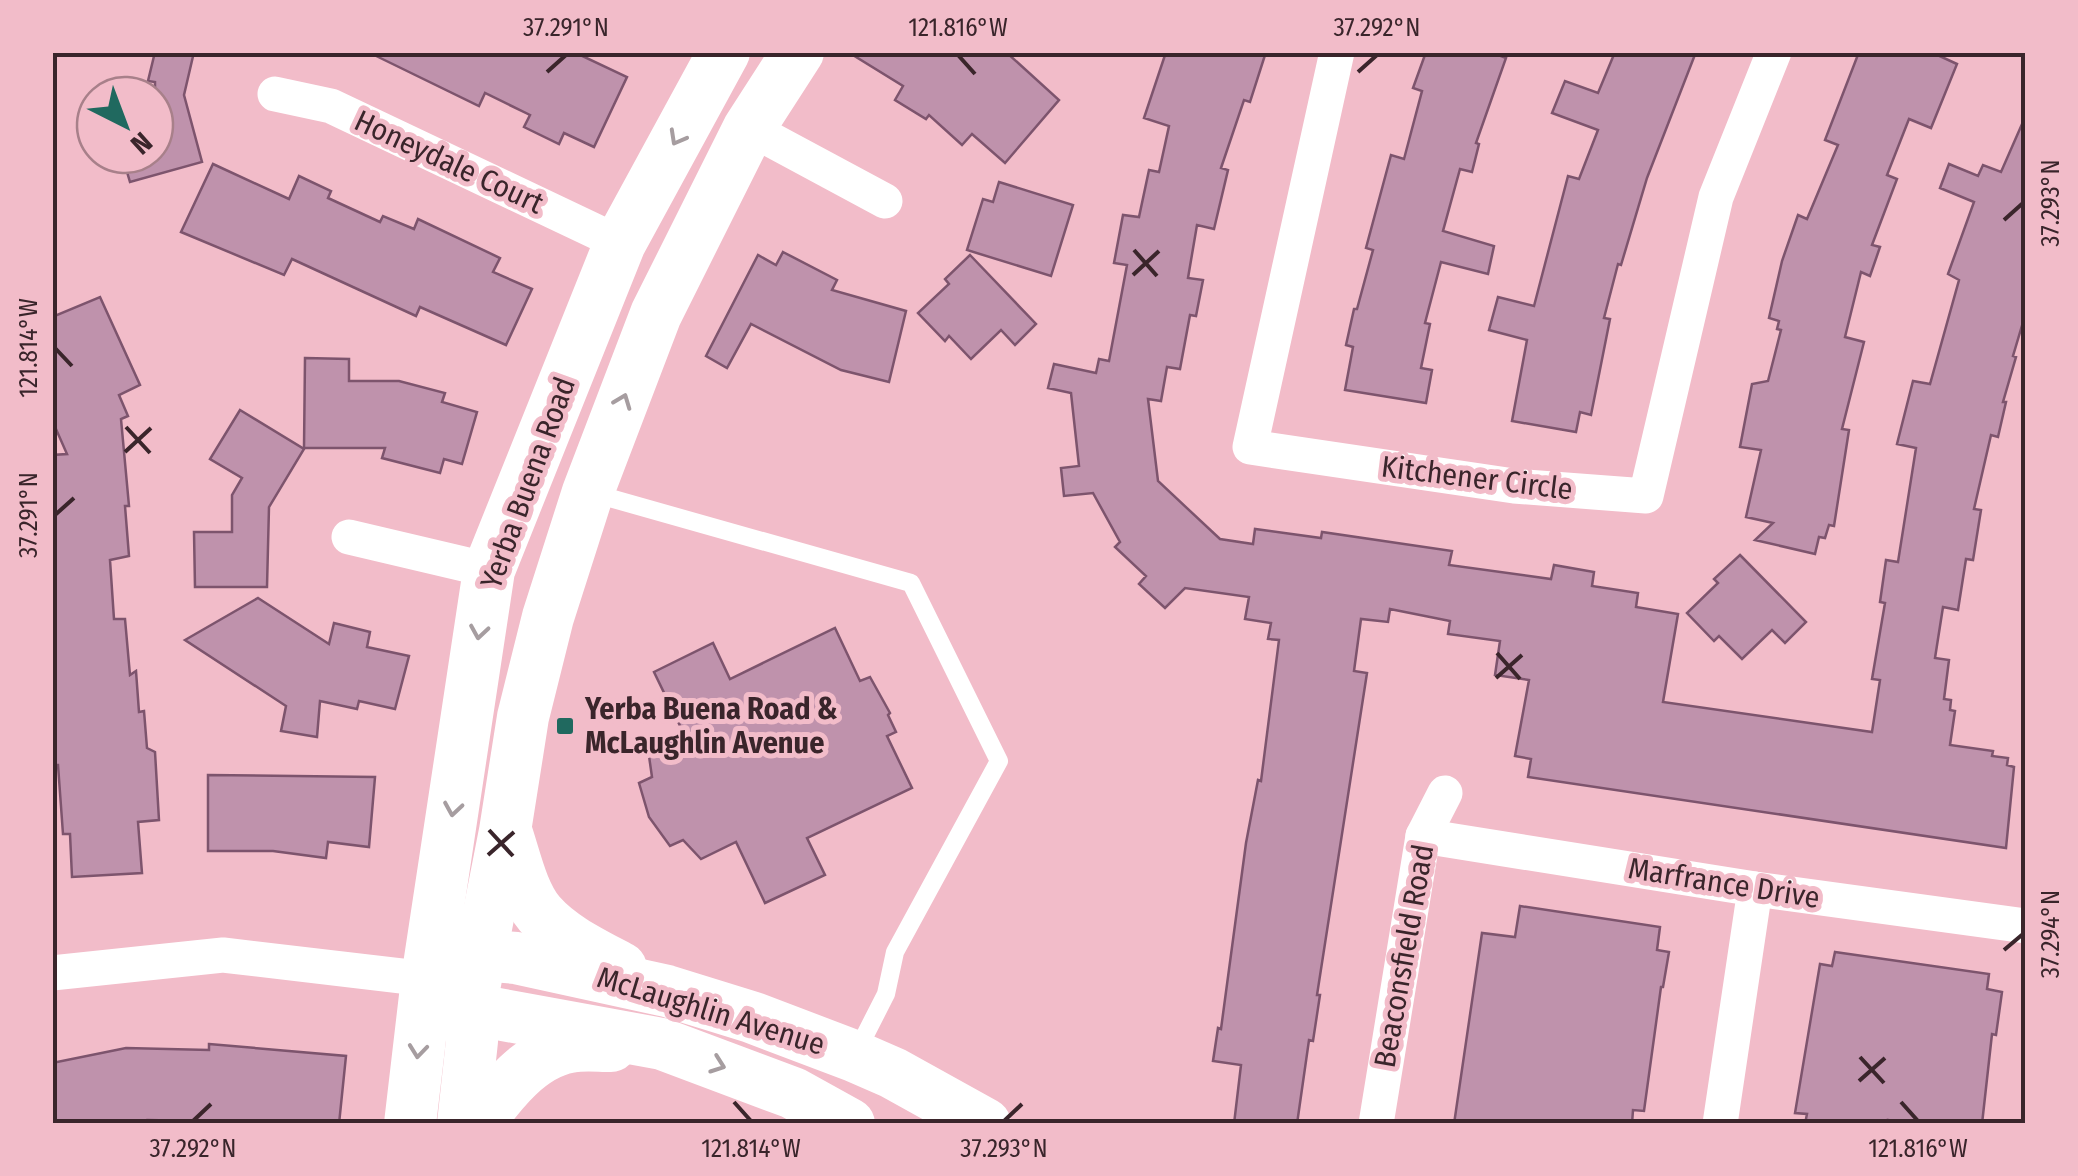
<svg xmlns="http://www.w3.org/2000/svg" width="2078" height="1176" font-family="'Fira Sans Condensed',sans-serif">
  <rect width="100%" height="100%" fill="#f2bcc9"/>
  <g fill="#bf92ac" stroke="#7d546d" stroke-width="2.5">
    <path d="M155,52H194L184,95L202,162L130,182L122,155H155V82L148,81Z"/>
    <path d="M368,52H574L627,77L594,147L564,133L559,144L524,127L530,115L485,93L479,106Z"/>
    <path d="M848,52H1006L1059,100L1005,163L972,134L962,145L929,115L926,119L895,100L903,86Z"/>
    <path d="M1166,52H1266L1250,102L1244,100L1221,168L1228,170L1214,229L1197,225L1188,278L1203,280L1196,316L1190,315L1180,369L1167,367L1161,401L1148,399L1158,481L1220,539L1253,544L1255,529L1321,538L1322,532L1452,551L1449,565L1551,579L1554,565L1594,572L1592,586L1638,593L1636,607L1678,614L1663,702L1872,732L1880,680L1872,679L1885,603L1880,602L1886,560L1898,562L1916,448L1897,444L1913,381L1930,384L1959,280L1948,274L1974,202L1940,188L1949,164L1978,176L1983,165L2001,172L2026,115V312L2013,356L2016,357L2003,402H2006L1998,437L1991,435L1974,509L1981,510L1973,560L1966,559L1958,610L1943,607L1935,658L1949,660L1944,699L1951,700L1950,710L1955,711L1950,745L1993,751L1992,756L2008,758L2007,765L2014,767L2006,848L1528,777L1531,759L1515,756L1529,680L1495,675L1500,641L1448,634L1450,621L1390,609L1388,622L1361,619L1354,671L1367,673L1317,995H1320L1313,1041L1309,1040L1297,1124H1234L1241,1065L1213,1061L1218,1028L1221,1029L1246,843L1258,780L1261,781L1279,640L1268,639L1271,623L1245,619L1249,597L1185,588L1165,608L1139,584L1146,576L1115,547L1120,542L1093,493L1064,496L1061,468L1079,466L1071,393L1048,388L1054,364L1096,373L1099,359L1109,361L1127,265L1114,263L1123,215L1139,217L1149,170L1159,172L1169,126L1144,118Z"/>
    <path d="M1426,52H1491L1506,58L1476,143L1479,144L1472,172L1460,169L1443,231L1494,246L1488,274L1441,262L1425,323L1430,324L1421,368L1432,370L1426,403L1345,390L1353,347L1346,345L1354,309H1357L1373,250L1366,248L1391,155L1404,159L1422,91L1413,88Z"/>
    <path d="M1615,52H1696L1647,178L1621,265L1618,264L1604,318L1610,319L1591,415L1580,412L1576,432L1512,421L1527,340L1489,330L1498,297L1534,306L1568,176L1579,179L1598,130L1552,113L1565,81L1598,93Z"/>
    <path d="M1859,52H1931L1957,64L1931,128L1909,119L1887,175L1897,179L1872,245L1880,247L1870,276L1861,272L1845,337L1864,342L1842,429L1849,430L1834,526L1829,525L1825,538L1819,537L1815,554L1755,540L1773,523L1746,517L1761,450L1740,447L1752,384L1768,381L1781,330L1777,329L1779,321L1769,318L1782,261L1798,215L1807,219L1838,145L1825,140Z"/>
    <path d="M213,164L289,199L299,176L331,191L328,198L380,222L383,216L414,229L418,219L500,258L493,272L532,289L506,345L420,307L416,316L292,259L284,275L181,232Z"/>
    <path d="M999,182L1073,205L1051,276L967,250L983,199L993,202Z"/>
    <path d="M783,252L837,280L832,290L906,311L889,382L841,370L751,324L727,368L706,356L758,255L776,265Z"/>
    <path d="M970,255L1036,324L1015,345L1001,330L971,359L949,336L945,341L918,313L949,284L945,279Z"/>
    <path d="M100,297L140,385L119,395L128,416L121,419L129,506H125L129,556L110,560L114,619H125L130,675L136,671L139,712L144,711L147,748L155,752L159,820L138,822L142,873L72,877L70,834H63L58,765H52V534H55L52,455L67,454L52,420V317Z"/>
    <path d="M305,358L349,359V381H399L445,393L442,402L477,412L462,464L444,459L440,473L382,458L385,448H304Z"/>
    <path d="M240,410L304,449L269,507L267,587H195L194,532H232V495L242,478L210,459Z"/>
    <path d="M1740,555L1806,622L1785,643L1772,630L1742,659L1719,636L1714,641L1687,613L1718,583L1714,579Z"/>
    <path d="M258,598L329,644L334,623L370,632L367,647L409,656L395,709L359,701L357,709L320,701L317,737L281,731L286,706L185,640Z"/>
    <path d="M835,628L860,681L870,677L890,713L888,715L896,732L887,736L912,788L807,838L825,875L765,903L736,842L701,859L683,840L670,846L649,817L639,783L652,777L648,749L683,732L654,672L713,643L730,679Z"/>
    <path d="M208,775L375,777L369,847L328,842L326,858L273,851H208Z"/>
    <path d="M1520,906L1660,927L1657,950L1669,952L1663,987H1661L1644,1111L1633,1110L1632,1124H1454L1482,933L1515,937Z"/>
    <path d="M1835,952L1989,974L1987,989L2002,992L1996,1035L1992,1034L1982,1124H1912L1888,1120V1124H1805L1807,1114L1795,1113L1820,964L1832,966Z"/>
    <path d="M209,1044L346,1056L339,1124L147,1120L131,1124H52V1063L126,1048L209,1050Z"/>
  </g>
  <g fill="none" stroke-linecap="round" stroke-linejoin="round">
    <path stroke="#fff" stroke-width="18" d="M592,493L911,583L999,761L895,952L886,994L857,1051"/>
    <g stroke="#fff" stroke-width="35">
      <path d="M1337,52L1250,447L1514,486L1646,496L1716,197L1774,52"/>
      <path d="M275,94L331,106L620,243"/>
      <path d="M749,128L885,201"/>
      <path d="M349,537L489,570"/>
      <path d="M1423,836L1755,889L2026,926"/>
      <path d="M52,973L223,955L427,979"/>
      <path d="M1376,1124L1423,836L1445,793"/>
      <path d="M1720,1124L1755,889"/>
    </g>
    <g stroke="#fff" stroke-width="52">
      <path d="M506,831C515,857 522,893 540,914C561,938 593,953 621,968"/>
      <path d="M451,968L481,955L516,958L667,991L751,1017L854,1056L893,1073L985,1124"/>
      <path d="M444,991L470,1009L662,1044L793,1093L849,1124"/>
      <path d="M410,1124L427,979L489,570L620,243L724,52"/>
      <path d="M463,1124L472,1041L470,1009L505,831L523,717L548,617L588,492L656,314L749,128L798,52"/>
      <path d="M478,1124C501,1092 530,1054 570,1047C583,1044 598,1046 611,1046"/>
    </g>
  </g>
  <defs><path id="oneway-chevron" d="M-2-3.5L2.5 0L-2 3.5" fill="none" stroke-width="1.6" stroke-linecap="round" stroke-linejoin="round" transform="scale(2.5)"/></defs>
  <g stroke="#a69da0">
    <use href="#oneway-chevron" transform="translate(677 138) rotate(119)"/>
    <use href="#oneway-chevron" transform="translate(623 401) rotate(-69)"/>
    <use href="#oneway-chevron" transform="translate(479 632) rotate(99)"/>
    <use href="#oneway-chevron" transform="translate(453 809) rotate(99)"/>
    <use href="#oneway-chevron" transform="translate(418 1051) rotate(96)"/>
    <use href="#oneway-chevron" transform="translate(718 1065) rotate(20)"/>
  </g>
  <path fill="none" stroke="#3a252b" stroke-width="4" d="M958,55L975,74M547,72L566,55M1358,72L1377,55M2004,220L2023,203M1134,250L1157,276M1133,275L1159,251M55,348L72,366M126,427L150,453M125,452L151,428M55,515L74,498M1497,653L1520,679M1496,678L1522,655M489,830L513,856M488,855L514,832M2004,950L2023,934M1860,1057L1884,1083M1859,1081L1885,1058M734,1102L751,1121M1901,1102L1918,1121M193,1121L211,1104M1004,1121L1022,1104"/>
  <rect fill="#20695f" stroke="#f2bcc9" stroke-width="4" x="555" y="716" width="20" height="20" rx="5"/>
  <g text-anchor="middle" stroke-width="10" stroke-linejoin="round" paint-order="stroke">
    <g font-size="30" fill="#3a252b" stroke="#f2bcc9">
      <text transform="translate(449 162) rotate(25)" y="10">Honeydale Court</text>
      <text transform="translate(1477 478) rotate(7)" y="10">Kitchener Circle</text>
      <text transform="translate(528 483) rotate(-70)" y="10">Yerba Buena Road</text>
      <text transform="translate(1724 883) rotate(9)" y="10">Marfrance Drive</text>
      <text transform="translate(1404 956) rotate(-80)" y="10">Beaconsfield Road</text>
      <text transform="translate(711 1011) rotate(17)" y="10">McLaughlin Avenue</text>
    </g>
    <g font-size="30" font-weight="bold" fill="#3a252b" stroke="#f2bcc9" text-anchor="start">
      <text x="585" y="719">Yerba Buena Road &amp;<tspan x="585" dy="34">McLaughlin Avenue</tspan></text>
    </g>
  </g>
  <rect width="2078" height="1176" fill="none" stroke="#f2bcc9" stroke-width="110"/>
  <g transform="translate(125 125) rotate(138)"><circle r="48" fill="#f2bcc9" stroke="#a8808a" stroke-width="2.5"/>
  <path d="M0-8L18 38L0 25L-18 38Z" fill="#20695f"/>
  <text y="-15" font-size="28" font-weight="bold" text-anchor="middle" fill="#3a252b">N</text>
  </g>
  <rect x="55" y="55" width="1968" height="1066" fill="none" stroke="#3a252b" stroke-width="4"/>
  <g font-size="25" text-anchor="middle" fill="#3a252b">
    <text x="566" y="36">37.291°N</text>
    <text x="958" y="36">121.816°W</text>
    <text x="1377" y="36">37.292°N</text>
    <text transform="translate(2050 203) rotate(-90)" y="9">37.293°N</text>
    <text transform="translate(28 348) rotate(-90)" y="9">121.814°W</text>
    <text transform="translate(28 515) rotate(-90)" y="9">37.291°N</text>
    <text transform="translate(2050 934) rotate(-90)" y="9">37.294°N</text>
    <text x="193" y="1157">37.292°N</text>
    <text x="751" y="1157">121.814°W</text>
    <text x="1004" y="1157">37.293°N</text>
    <text x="1918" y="1157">121.816°W</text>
  </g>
</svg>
